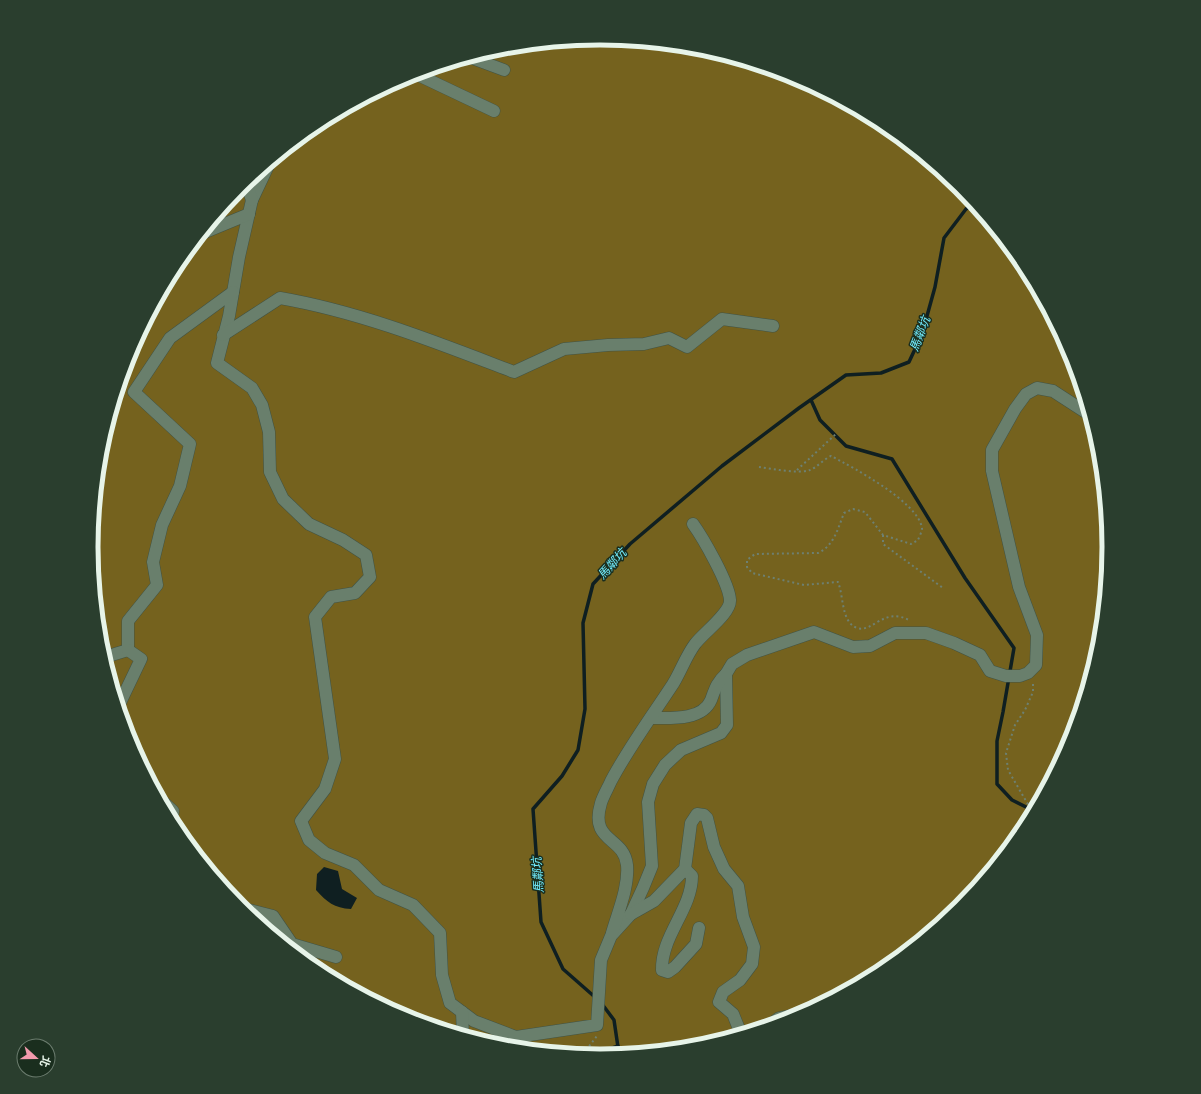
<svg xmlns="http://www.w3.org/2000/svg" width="1201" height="1094" font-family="'Times New Roman','Noto Sans TC',serif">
  <rect width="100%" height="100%" fill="#243928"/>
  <circle fill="#75621e" cx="600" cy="547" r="507"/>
  <path fill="#0f1f21" d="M324,867L338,871L342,889L357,898L351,909C334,908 327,902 316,890L317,874Z"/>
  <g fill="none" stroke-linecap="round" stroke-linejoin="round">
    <g stroke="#0f1f21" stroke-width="3.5">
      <path d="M811,400L820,420L846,446L892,459L965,578L1014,648L1003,712L997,741V784L1012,800L1034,811"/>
      <path d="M596,998L563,969L541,922L533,809L562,776L578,750L585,709L583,623L593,584L630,544L722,466L799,408L846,375L881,373L909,362L922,334L935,287L944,238L966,209L974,203"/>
      <path d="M602,1004L614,1020L619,1054"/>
      <path d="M593,1055L618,1046"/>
    </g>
    <g stroke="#415345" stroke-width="13">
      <g id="minor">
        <path d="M469,57L504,70"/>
        <path d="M416,74L494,111"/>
        <path d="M269,164L252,200L239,257L229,316L217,363L252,388L262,405L269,432L270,472L283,499L309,524L343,540L366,555L370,577L355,593L331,597L315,617L335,759L325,789L301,821L309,840L325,853L354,865L379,890L413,905L440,933L442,975L450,1003L474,1021L516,1037L597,1025L601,960L611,936L631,914L643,888L652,866L648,802L653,784L665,765L681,750L721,733L727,725L726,674L732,664L747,655L814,632L853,647L870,646L895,633H926L954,643L980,655L990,671L1006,676H1020L1028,673L1036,665L1037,635L1019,587L992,471V450L1015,409L1026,394L1037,388L1053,391L1090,415"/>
        <path d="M246,182L252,200"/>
        <path d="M203,233L249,214"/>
        <path d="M223,335L280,298C361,312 438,343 514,372L564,349L608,345L644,344L669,338L687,347L722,319L773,326"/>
        <path d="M105,657L128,650V621L157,585L153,562L162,525L180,486L190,444L134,392L170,338L233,292"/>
        <path d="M119,705L141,659L128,650"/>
        <path d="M651,718C670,718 702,721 711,700C715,689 717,682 726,674"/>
        <path d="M162,801L173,811L172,819"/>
        <path d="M685,869L692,876C692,909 661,936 662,970L668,972L675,967L696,944L699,928"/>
        <path d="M242,908L273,916L292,944L336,957"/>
        <path d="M631,914L654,901L685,869L691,823L697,814L704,815L707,818L714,847L724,869L738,886L743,917L754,947L752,964L740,980L723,992L719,1002L733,1014L741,1034"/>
        <path d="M612,933C618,912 629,887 627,865C624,836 589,843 601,803C603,796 608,788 611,781C629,747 652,716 673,684C681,671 686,656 695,644C703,633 731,613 730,600C729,583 703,538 693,524"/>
        <path d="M462,1012L463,1035"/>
        <path d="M770,1025L779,1018L803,1013"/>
      </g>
    </g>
    <g stroke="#6e8071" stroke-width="2" stroke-dasharray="2 3" stroke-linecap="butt">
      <path d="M759,467C775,469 796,474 810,470C816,468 824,459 831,456C854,468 918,502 922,528C922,532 919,537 918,540L911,544L883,535L865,512L853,509L844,513C838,528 834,546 818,553L755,554L747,560V567L752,573L804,585L838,582C844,597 841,622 857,628C873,633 883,607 909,620"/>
      <path d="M797,470L837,433"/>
      <path d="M883,535V544L943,588"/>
      <path d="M1033,813L1008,770L1006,753L1015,725L1025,710L1033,692V684"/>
      <path d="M583,1054L597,1036"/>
    </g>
    <use href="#minor" stroke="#697f6c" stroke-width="12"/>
  </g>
  <g text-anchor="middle" stroke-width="3" stroke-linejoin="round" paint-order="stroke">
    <g font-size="12" font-style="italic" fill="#73eeff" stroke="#1a2e1e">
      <text transform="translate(920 334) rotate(-69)" y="4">馬鄰坑</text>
      <text transform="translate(612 564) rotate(-48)" y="4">馬鄰坑</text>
      <text transform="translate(538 875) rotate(-94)" y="4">馬鄰坑</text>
    </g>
  </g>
  <path d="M0 0H1201V1094H0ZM98 547a502 502 0 1 1 1004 0a502 502 0 1 1-1004 0Z" fill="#2a3e2e" fill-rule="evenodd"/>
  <path fill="none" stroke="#e7f4e9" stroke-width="5" d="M98 547a502 502 0 1 1 1004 0a502 502 0 1 1-1004 0Z"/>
  <g transform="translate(36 1058) rotate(111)"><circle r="19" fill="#1a2e1e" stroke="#6c7d6f"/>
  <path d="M0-3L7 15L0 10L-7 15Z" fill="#f29aad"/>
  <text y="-6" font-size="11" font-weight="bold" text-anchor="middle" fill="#e7f4e9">北</text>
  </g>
</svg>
